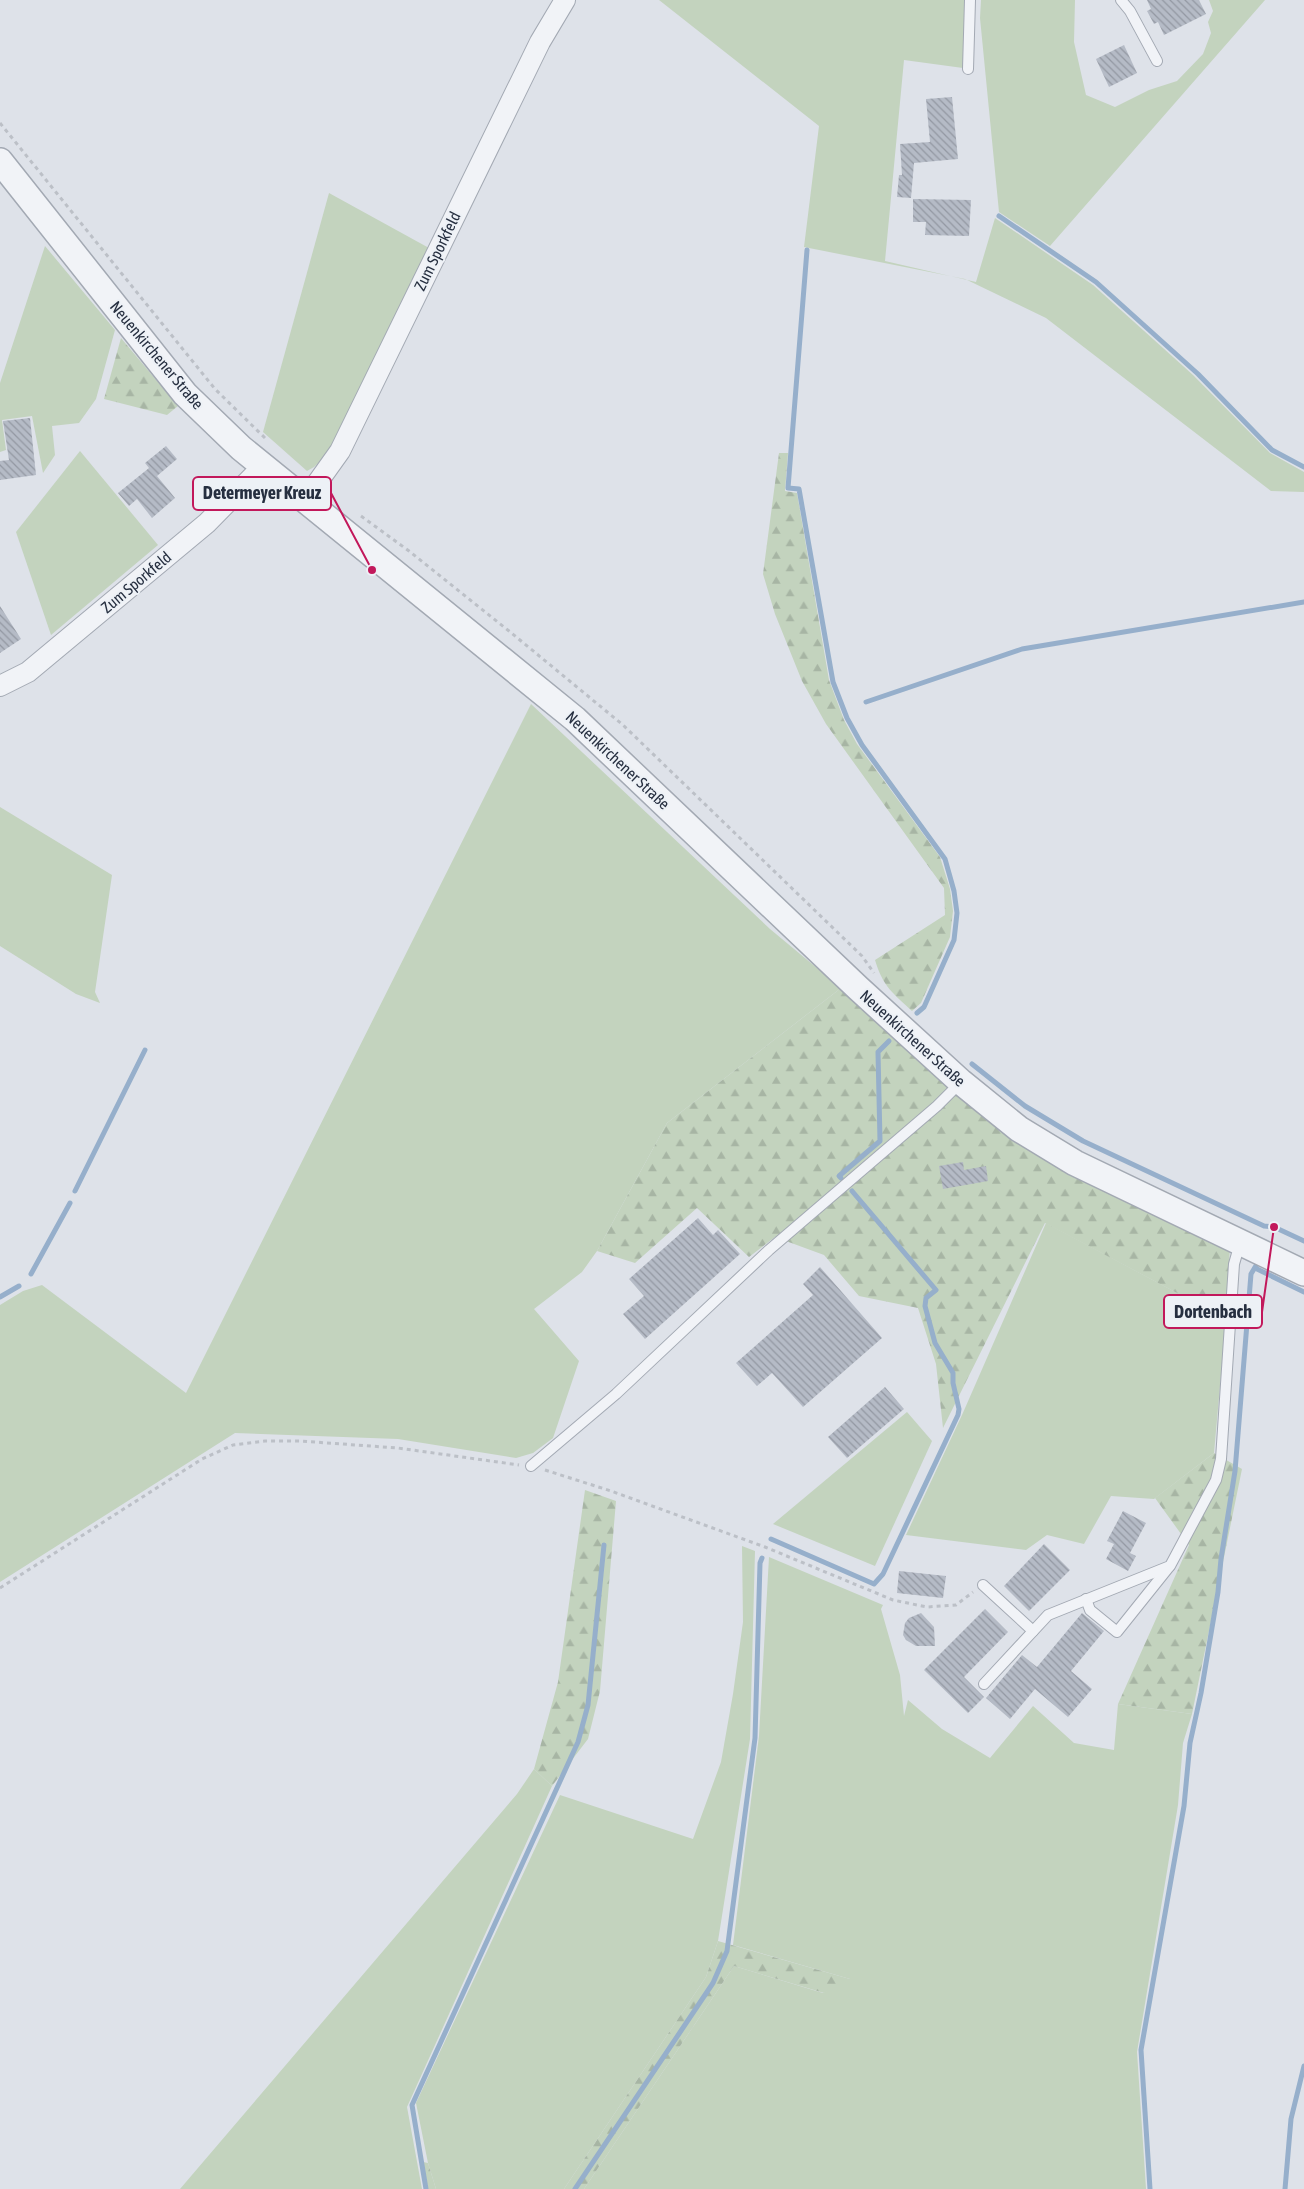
<svg xmlns="http://www.w3.org/2000/svg" width="1304" height="2189" font-family="'Asap Condensed',sans-serif">
  <defs>
    <pattern id="forest-firs" width="22" height="20" patternUnits="userSpaceOnUse" patternTransform="scale(1.25)"><rect width="22" height="20" fill="#c3d3be"/><path d="M5 1l3.5 6h-7zM16 11l3.5 6h-7z" fill="#a7b5a4"/></pattern>
    <pattern id="building-back-hatch" width="6" height="6" patternUnits="userSpaceOnUse" patternTransform="scale(1.25)"><rect width="6" height="6" fill="#b5bbc6"/><path d="M-1 5l2 2M0 0l6 6M5-1l2 2" fill="none" stroke="#9398a2"/></pattern>
  </defs>
  <rect width="100%" height="100%" fill="#dee2e9"/>
  <g fill="#c3d3be">
    <path d="M659,0H966L963,68L904,60L885,261L976,282L995,218L1093,285L1193,375L1270,453L1304,472V492L1271,491L1046,318L965,279L804,247L819,126Z"/>
    <path d="M981,0H1075L1074,42L1086,95L1115,107L1149,90L1177,81L1203,54L1211,33L1208,22L1213,11L1209,0H1265L1050,246L999,212L980,18Z"/>
    <path d="M329,193L429,248L327,455L314,467L307,471L263,432Z"/>
    <path d="M45,246L115,330L96,399L79,423L52,426L55,455L43,473L32,416L2,420L6,450L0,452V383Z"/>
    <path d="M80,451L158,545L51,635L16,532Z"/>
    <path d="M531,704L770,929L841,988L667,1123L597,1251L582,1272L534,1309L579,1361L553,1438L533,1453L516,1458L398,1439L235,1433L0,1582V1305L23,1291L42,1285L186,1393Z"/>
    <path d="M0,807L112,875L95,992L100,1003L76,994L0,946Z"/>
    <path d="M1046,1223L1226,1319L1214,1453L1154,1499L1111,1496L1084,1544L1047,1535L1026,1550L906,1535L962,1415Z"/>
    <path d="M907,1412L932,1441L875,1566L773,1524Z"/>
    <path d="M742,1546L755,1551L750,1739L718,1941L706,1977L564,2189H436L428,2163L416,2103L560,1795L693,1839L721,1762L733,1694L743,1622Z"/>
    <path d="M769,1557L883,1605L881,1609L900,1675L904,1716L908,1700L942,1729L990,1758L1033,1706L1074,1743L1114,1750L1118,1704L1192,1714L1183,1743L1178,1805L1137,2052L1146,2189H584L734,1966L823,1993L850,1979L733,1945L759,1736Z"/>
    <path d="M534,1769L552,1786L407,2107L422,2189H180L517,1794Z"/>
  </g>
  <g fill="url(#forest-firs)">
    <path d="M121,338L178,406L167,415L104,399Z"/>
    <path d="M779,453H788L785,491L797,493L829,680L844,720L857,744L940,857L950,889L953,911L950,937L921,1003L912,1011C893,993 883,987 875,960L945,915L944,888L826,724L802,681L775,614L763,574Z"/>
    <path d="M841,988L949,1085L1230,1246L1226,1319L1045,1223L943,1428L936,1364L918,1308L859,1296L824,1255L775,1237L749,1257L697,1208L635,1263L597,1251L667,1123Z"/>
    <path d="M1214,1453L1242,1469L1192,1714L1118,1704L1189,1545L1155,1498Z"/>
    <path d="M585,1490L616,1501L600,1691L588,1739L552,1786L534,1769L558,1682Z"/>
    <path d="M718,1941L850,1979V1981L824,1993L734,1966L584,2189H564L706,1977Z"/>
    <path d="M423,2162L428,2163L436,2189H428Z"/>
  </g>
  <g fill="none" stroke-linecap="round" stroke-linejoin="round">
    <g stroke="#96afcb" stroke-width="5">
      <path d="M999,216L1096,282L1198,374L1272,450L1304,467"/>
      <path d="M807,250L788,488L799,489L833,682L847,718L862,745L945,859L954,891L957,913L954,940L924,1007L917,1013"/>
      <path d="M866,702L1022,649L1304,602"/>
      <path d="M972,1064L1025,1106L1083,1141L1264,1226L1274,1227L1304,1241"/>
      <path d="M841,1178L839,1176L880,1141L878,1052L889,1041"/>
      <path d="M75,1191L145,1050"/>
      <path d="M1255,1268L1304,1292"/>
      <path d="M31,1274L70,1203"/>
      <path d="M0,1297L19,1286"/>
      <path d="M771,1539L874,1584L883,1574L958,1415L959,1409L953,1383V1373L935,1343L925,1306L926,1298L936,1290L852,1191"/>
      <path d="M426,2189L412,2105L578,1742L588,1705L604,1545"/>
      <path d="M575,2189L713,1983L727,1951L755,1738L760,1563L762,1558"/>
      <path d="M1150,2189L1141,2050L1184,1806L1190,1743L1201,1693L1218,1592L1221,1559L1235,1471L1251,1274L1257,1264"/>
      <path d="M1285,2189L1291,2119L1304,2066"/>
    </g>
  </g>
  <g fill="url(#building-back-hatch)">
    <path d="M1147,0H1199L1206,14L1164,35L1158,22L1154,24L1147,11L1151,9Z"/>
    <path d="M1124,45L1137,73L1109,87L1096,59Z"/>
    <path d="M952,97L958,159L914,163L911,198L897,197L899,175H902L900,144L930,142L926,99Z"/>
    <path d="M913,199L971,200L969,236L925,235L926,222H913Z"/>
    <path d="M30,418L36,475L0,480V461L9,460L3,421Z"/>
    <path d="M166,446L177,459L157,476L175,498L152,518L137,499L129,506L118,493L149,468L145,463Z"/>
    <path d="M0,606L21,639L0,653Z"/>
    <path d="M963,1162L964,1170L986,1166L988,1181L943,1189L939,1166Z"/>
    <path d="M698,1218L713,1235L718,1230L740,1254L645,1339L623,1314L644,1296L629,1279Z"/>
    <path d="M820,1267L882,1338L803,1407L772,1373L757,1386L736,1363L813,1295L803,1284Z"/>
    <path d="M885,1387L904,1409L847,1458L828,1437Z"/>
    <path d="M1123,1511L1146,1523L1130,1553L1136,1556L1128,1571L1106,1559L1114,1544L1107,1541Z"/>
    <path d="M1044,1544L1070,1570L1029,1611L1004,1586Z"/>
    <path d="M899,1571L946,1576L943,1598L897,1593Z"/>
    <path d="M985,1609L1008,1632L964,1677L984,1697L968,1713L924,1670Z"/>
    <path d="M921,1613L934,1627L935,1646H916L906,1640L903,1635L905,1623L909,1618Z"/>
    <path d="M1082,1613L1104,1631L1071,1671L1092,1689L1068,1717L1035,1689L1010,1719L986,1698L1022,1655L1037,1667Z"/>
  </g>
  <g fill="none" stroke-linecap="round" stroke-linejoin="round">
    <g stroke="#a3a9b3" stroke-width="12">
      <g id="service">
        <path d="M1121,0L1130,11L1157,61"/>
        <path d="M968,69L970,0"/>
        <path d="M531,1466L616,1394L769,1250L937,1106L961,1082"/>
        <path d="M983,1585L1033,1631"/>
        <path d="M1086,1599L1090,1610L1117,1632L1169,1567"/>
        <path d="M984,1684L1048,1615L1170,1566L1216,1480L1221,1459L1234,1264L1240,1243"/>
      </g>
    </g>
    <g stroke="#a3a9b3" stroke-width="22">
      <g id="minor">
        <path d="M305,500L340,451L540,42L565,0"/>
        <path d="M0,686L28,672L207,523L263,466"/>
      </g>
    </g>
    <g stroke="#a3a9b3" stroke-width="28">
      <path id="tertiary" d="M0,161L185,394L241,448L575,719L858,988L961,1082L1019,1129L1075,1163L1304,1273"/>
    </g>
    <g stroke="#bcc0c7" stroke-width="3" stroke-dasharray="4 4" stroke-linecap="butt">
      <path d="M0,123L215,389L265,438"/>
      <path d="M361,516L409,551L509,631L623,725L862,956L874,973"/>
      <path d="M545,1470L611,1491L765,1547L893,1600L927,1607L956,1605L973,1592"/>
      <path d="M0,1588L202,1459L233,1445L265,1441H300L398,1448L519,1465"/>
    </g>
    <use href="#service" stroke="#f1f3f7" stroke-width="10"/>
    <use href="#minor" stroke="#f1f3f7" stroke-width="20"/>
    <use href="#tertiary" stroke="#f1f3f7" stroke-width="25"/>
  </g>
  <g text-anchor="middle" stroke-width="4" stroke-linejoin="round" paint-order="stroke">
    <g font-size="16" fill="#262f40" stroke="#edf1f6">
      <text transform="translate(437 251) rotate(-64)" y="6">Zum Sporkfeld</text>
      <text transform="translate(157 355) rotate(50)" y="6">Neuenkirchener Straße</text>
      <text transform="translate(136 582) rotate(-40)" y="6">Zum Sporkfeld</text>
      <text transform="translate(618 760) rotate(43)" y="6">Neuenkirchener Straße</text>
      <text transform="translate(913 1038) rotate(42)" y="6">Neuenkirchener Straße</text>
    </g>
  </g>
  <path fill="none" stroke="#c2185b" stroke-width="2" d="M372 570L331 493M1274 1227L1262 1312"/>
  <g fill="#c2185b" stroke="#edf1f6" stroke-width="2">
    <circle cx="372" cy="570" r="5"/>
    <circle cx="1274" cy="1227" r="5"/>
  </g>
  <g fill="#edf1f6" stroke="#c2185b" stroke-width="2">
    <rect x="193" y="477" width="138" height="33" rx="5"/>
    <rect x="1164" y="1295" width="98" height="33" rx="5"/>
  </g>
  <g font-size="18" text-anchor="middle" font-weight="bold" fill="#262f40">
    <text x="262" y="499">Determeyer Kreuz</text>
    <text x="1213" y="1318">Dortenbach</text>
  </g>
</svg>
